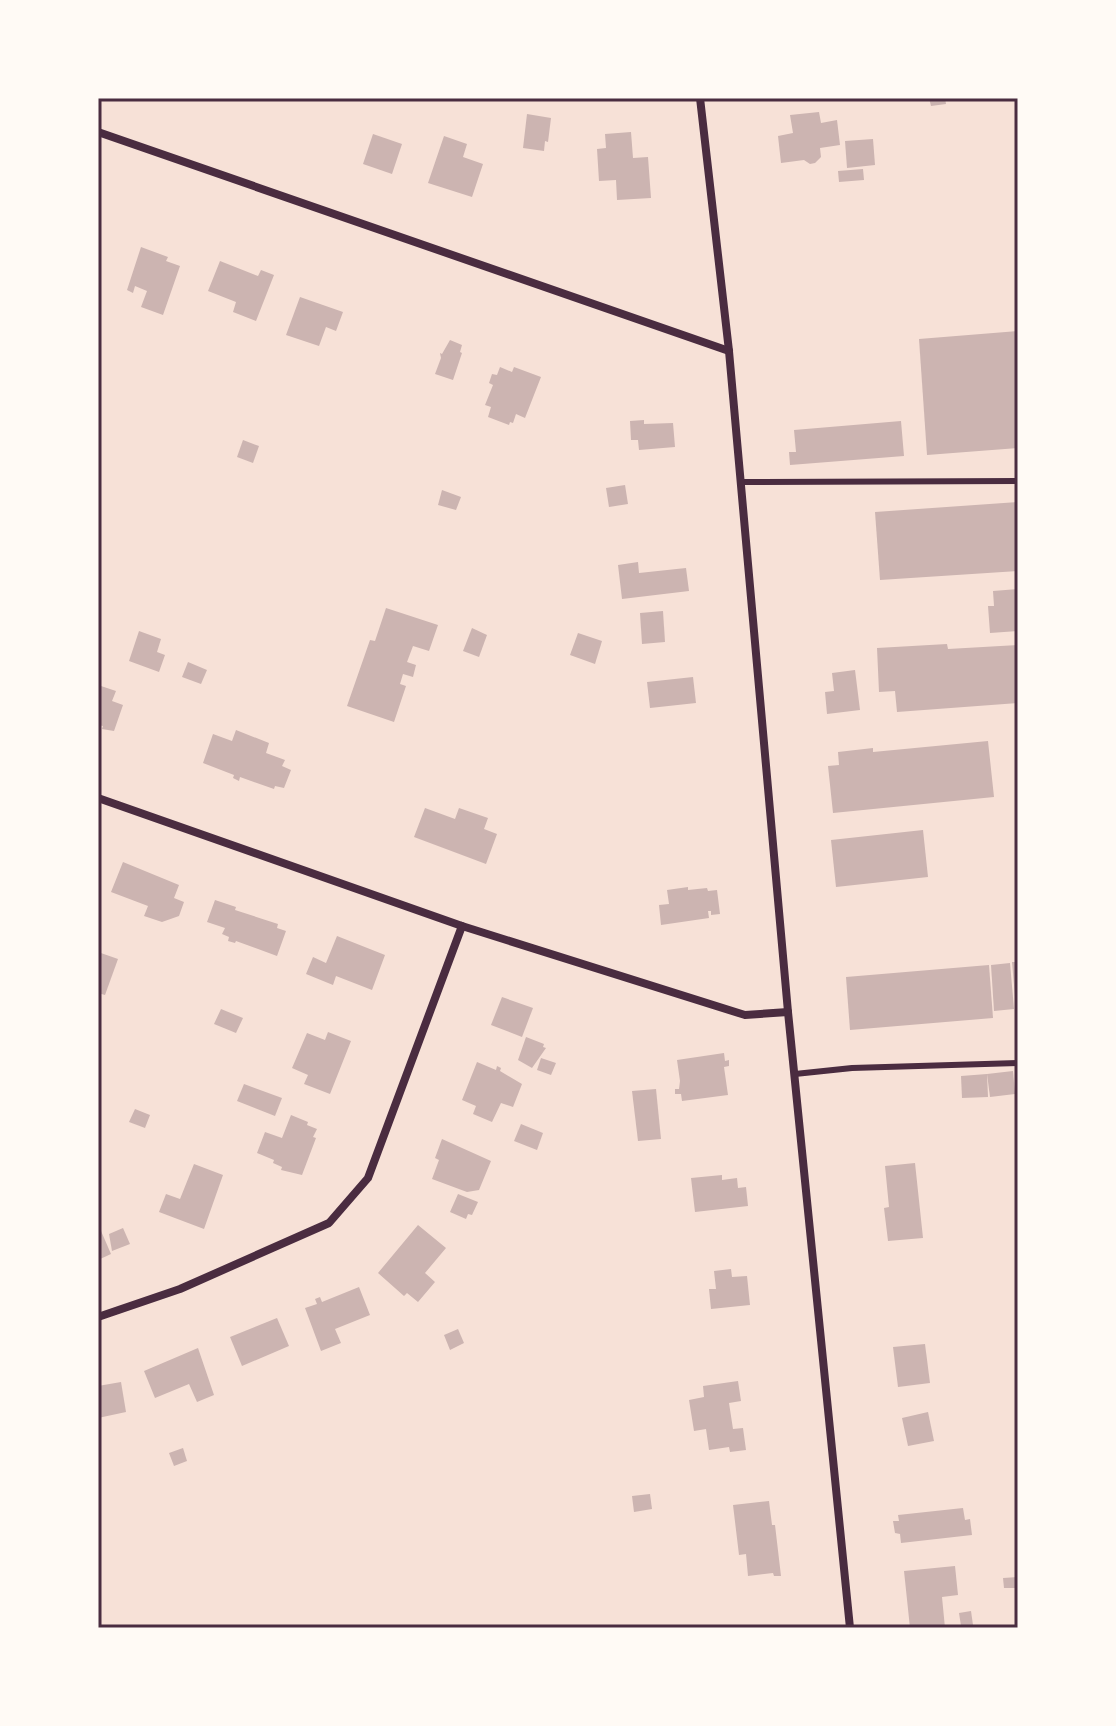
<svg xmlns="http://www.w3.org/2000/svg" width="1116" height="1726" font-family="'Public Sans',sans-serif">
  <rect width="100%" height="100%" fill="#f7e1d7"/>
  <g fill="#ccb4b1">
    <path d="M929,98H945L946,104L931,106Z"/>
    <path d="M819,112L821,123L837,120L840,145L820,148L821,157L815,163L810,164L804,160L781,163L778,136L793,133L790,115Z"/>
    <path d="M527,114L551,118L548,142L545,141L544,151L523,148Z"/>
    <path d="M631,132L633,158L648,157L651,198L617,200L616,180L599,181L597,149L606,148L605,134Z"/>
    <path d="M373,134L402,144L392,174L363,164Z"/>
    <path d="M444,136L467,144L463,157L483,164L472,197L428,183Z"/>
    <path d="M873,139L875,165L847,168L845,141Z"/>
    <path d="M863,169L864,180L839,182L838,171Z"/>
    <path d="M141,247L168,257L166,261L180,266L163,315L141,307L147,291L135,286L133,293L127,290Z"/>
    <path d="M220,261L258,276L261,270L274,275L256,321L233,312L236,302L208,291Z"/>
    <path d="M300,297L343,312L336,331L326,327L319,346L286,335Z"/>
    <path d="M1018,331V448L927,455L919,339Z"/>
    <path d="M450,340L462,345L460,352L462,353L453,380L435,374L441,358L440,353L442,354Z"/>
    <path d="M500,367L512,372L514,367L541,377L525,418L516,414L513,423L510,422L509,425L488,417L491,407L485,405L493,385L489,383L492,374L497,375Z"/>
    <path d="M644,420V424L673,423L675,447L639,450L638,440H631L630,421Z"/>
    <path d="M901,421L904,456L790,465L789,452H796L794,430Z"/>
    <path d="M243,440L259,446L253,463L237,457Z"/>
    <path d="M625,485L628,504L609,507L606,488Z"/>
    <path d="M442,490L461,497L456,510L438,505Z"/>
    <path d="M1018,502V571L880,580L875,512Z"/>
    <path d="M638,562L639,573L686,568L689,591L622,599L618,565Z"/>
    <path d="M1018,589V631L990,633L988,606H994L993,591Z"/>
    <path d="M386,608L438,625L429,651L413,646L407,662L416,665L413,677L403,674L400,684L406,686L394,722L347,706L370,640L375,641Z"/>
    <path d="M663,611L665,642L642,644L640,613Z"/>
    <path d="M472,628L487,635L479,657L463,651Z"/>
    <path d="M139,631L161,639L157,652L165,655L159,672L129,661Z"/>
    <path d="M578,633L602,641L595,664L570,655Z"/>
    <path d="M947,644L948,649L1018,645V703L897,712L895,691L879,692L877,648Z"/>
    <path d="M188,662L207,670L201,684L182,677Z"/>
    <path d="M855,670L860,710L827,714L825,692L834,691L832,673Z"/>
    <path d="M693,677L696,703L650,708L647,682Z"/>
    <path d="M98,685L116,691L112,701L123,705L114,731L102,729L103,726L98,725Z"/>
    <path d="M236,730L269,743L266,753L285,760L282,766L291,770L284,788L275,786L274,789L240,777L239,781L233,778L234,775L203,763L213,734L232,741Z"/>
    <path d="M988,741L994,797L833,813L828,766L839,765L838,752L873,748V752Z"/>
    <path d="M425,808L455,819L459,808L488,818L484,829L497,834L486,864L414,837Z"/>
    <path d="M923,830L928,877L836,887L831,840Z"/>
    <path d="M123,862L179,885L174,898L184,902L179,916L162,922L144,916L148,906L111,892Z"/>
    <path d="M688,887V890L707,888L708,891L717,890L720,914L711,915V911H708L709,918L661,925L659,905L669,904L667,890Z"/>
    <path d="M215,900L236,907L235,910L278,924L277,928L286,931L277,956L236,941L235,943L228,941L229,937L222,934L225,928L207,922Z"/>
    <path d="M337,936L385,955L372,990L336,976L333,985L306,974L313,957L326,963Z"/>
    <path d="M98,952L118,959L105,995L98,993Z"/>
    <path d="M1012,962H1018V1008H1016Z"/>
    <path d="M1010,963L1014,1009L994,1011L991,965Z"/>
    <path d="M989,965L993,1018L850,1030L846,977Z"/>
    <path d="M502,997L533,1008L522,1037L491,1025Z"/>
    <path d="M221,1009L243,1018L236,1033L214,1024Z"/>
    <path d="M328,1032L351,1041L330,1094L304,1084L308,1075L292,1068L307,1033L325,1040Z"/>
    <path d="M526,1037L544,1044L543,1047L546,1048L532,1068L518,1060Z"/>
    <path d="M724,1053L725,1061L729,1060V1066L724,1067L728,1095L682,1101L681,1094H675V1089H679L680,1081L677,1060Z"/>
    <path d="M541,1058L556,1063L551,1075L537,1070Z"/>
    <path d="M477,1062L496,1070L497,1066L501,1068L500,1071L522,1084L513,1107L501,1103L492,1122L473,1114L476,1106L462,1100Z"/>
    <path d="M1013,1071L1015,1094L990,1097L987,1074Z"/>
    <path d="M987,1074L988,1097L962,1098L961,1076Z"/>
    <path d="M244,1084L282,1098L275,1116L237,1101Z"/>
    <path d="M656,1089L661,1139L638,1141L632,1091Z"/>
    <path d="M135,1109L150,1115L145,1128L129,1122Z"/>
    <path d="M291,1115L308,1122L307,1125L317,1129L313,1137L316,1138L302,1175L281,1170L282,1167L273,1163L274,1160L257,1153L265,1132L282,1138Z"/>
    <path d="M521,1124L543,1133L537,1150L514,1141Z"/>
    <path d="M442,1139L491,1161L479,1190L467,1192L432,1179L439,1160L435,1158Z"/>
    <path d="M915,1163L923,1238L888,1241L884,1208L889,1207L885,1166Z"/>
    <path d="M194,1164L223,1175L204,1229L159,1212L166,1194L180,1199Z"/>
    <path d="M722,1175V1180L737,1178L738,1188L746,1187L748,1206L695,1212L691,1178Z"/>
    <path d="M458,1194L478,1202L472,1215L468,1214L466,1219L450,1212Z"/>
    <path d="M98,1224L111,1254L98,1260Z"/>
    <path d="M418,1225L446,1248L425,1273L435,1282L418,1302L407,1293L404,1296L378,1273Z"/>
    <path d="M123,1228L130,1244L112,1251L109,1234Z"/>
    <path d="M731,1269L732,1277L747,1276L750,1305L711,1309L709,1289H716L714,1271Z"/>
    <path d="M359,1287L370,1315L335,1329L341,1343L321,1351L305,1308L317,1304L315,1299L320,1297L322,1302Z"/>
    <path d="M277,1318L289,1346L242,1366L230,1337Z"/>
    <path d="M458,1329L464,1343L450,1350L444,1335Z"/>
    <path d="M925,1344L930,1383L898,1387L893,1347Z"/>
    <path d="M198,1348L214,1395L197,1402L189,1384L155,1398L144,1371Z"/>
    <path d="M738,1381L741,1401L729,1403L733,1429L743,1428L746,1450L730,1452L729,1447L709,1450L706,1429L694,1431L689,1400L704,1397L703,1386Z"/>
    <path d="M121,1382L126,1412L98,1418V1386Z"/>
    <path d="M928,1412L934,1441L908,1446L902,1418Z"/>
    <path d="M183,1448L187,1461L174,1466L169,1453Z"/>
    <path d="M650,1494L652,1509L634,1512L632,1496Z"/>
    <path d="M769,1501L772,1525H775L781,1576H774L773,1573L748,1576L746,1554L739,1555L733,1505Z"/>
    <path d="M963,1508L965,1520L970,1519L972,1535L901,1543L900,1534L895,1533L893,1521H899L898,1515Z"/>
    <path d="M955,1566L958,1595L942,1597L945,1628H910L904,1571Z"/>
    <path d="M1018,1577V1588H1004L1003,1578Z"/>
    <path d="M971,1611L973,1625L961,1626L959,1613Z"/>
  </g>
  <g fill="none" stroke-linecap="round" stroke-linejoin="round">
    <g stroke="#4a2c40" stroke-width="6">
      <path d="M741,482L1018,481"/>
      <path d="M795,1074L852,1068L1018,1063"/>
    </g>
    <g stroke="#4a2c40" stroke-width="8">
      <path d="M700,98L729,351L788,1012L850,1628"/>
      <path d="M98,132L729,351"/>
      <path d="M98,798L462,926L745,1015L788,1012"/>
      <path d="M98,1317L180,1289L329,1223L368,1178L462,926"/>
    </g>
  </g>
  <rect width="1116" height="1726" fill="none" stroke="#fffaf5" stroke-width="200"/>
  <rect x="100" y="100" width="916" height="1526" fill="none" stroke="#4a2c40" stroke-width="3"/>
</svg>
